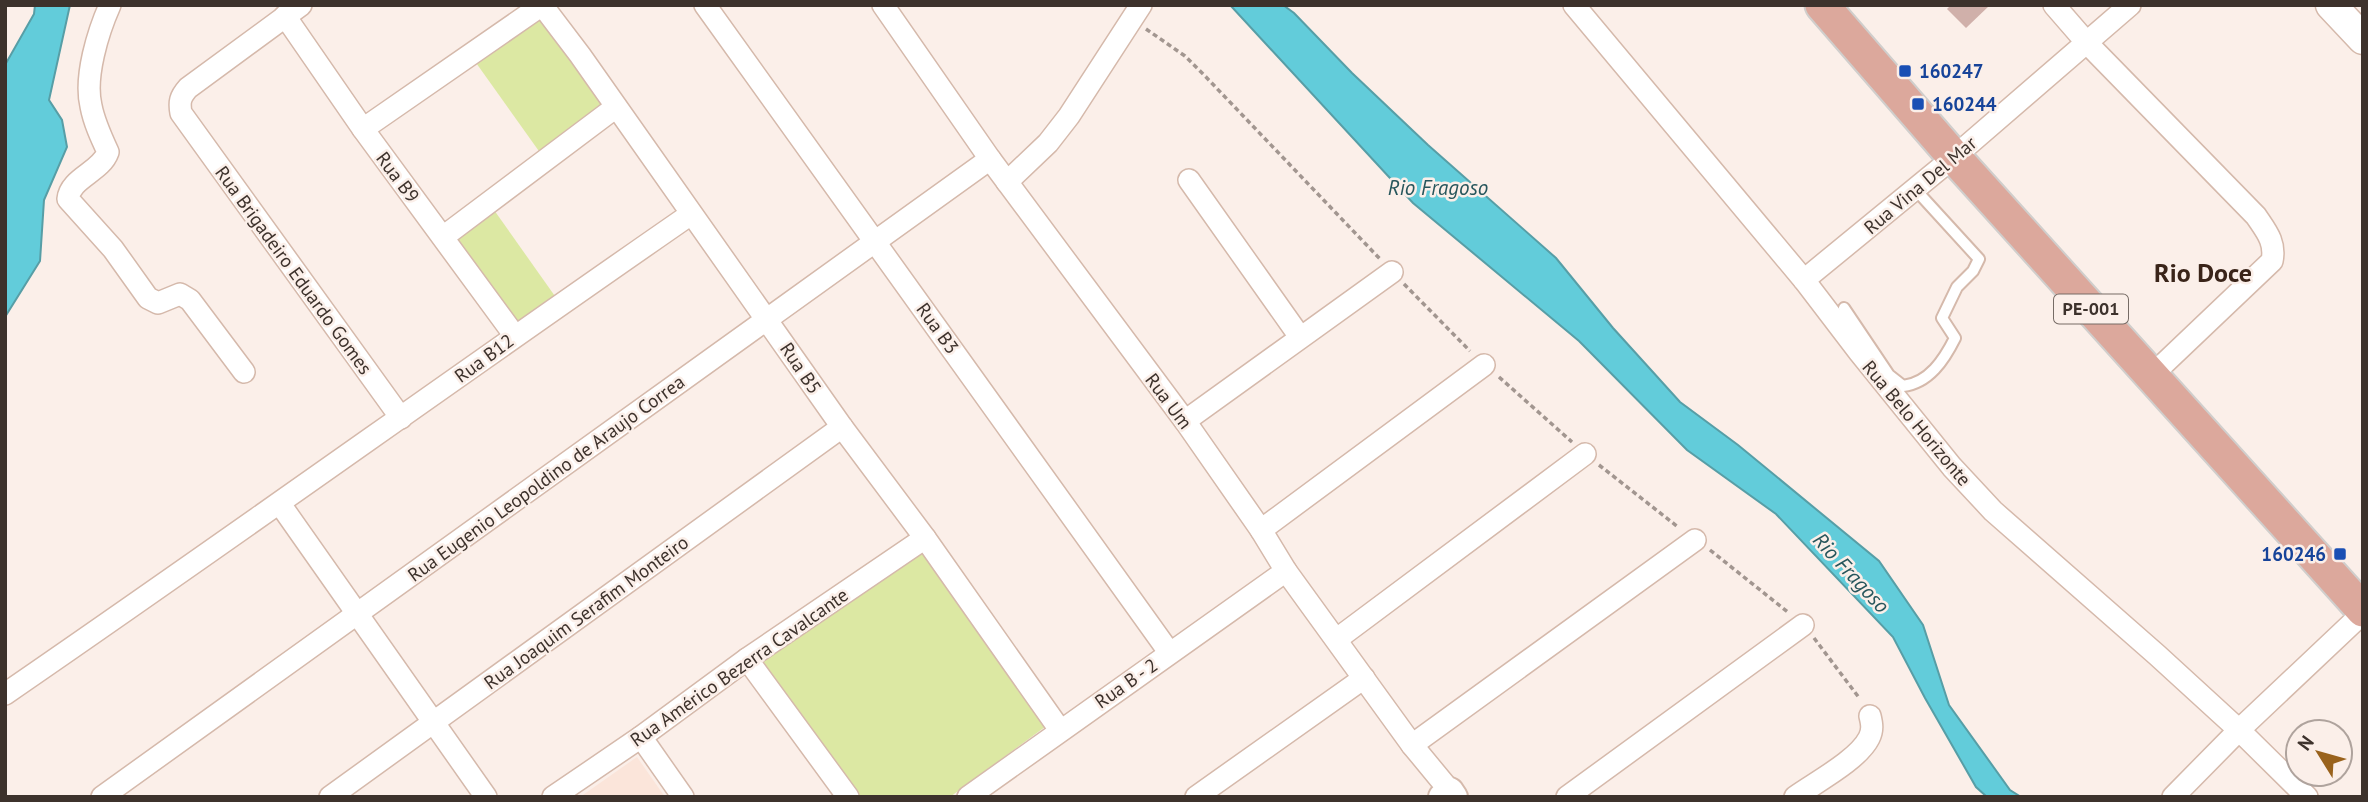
<svg xmlns="http://www.w3.org/2000/svg" width="2368" height="802" font-family="'PT Sans',sans-serif">
  <rect width="100%" height="100%" fill="#fbefe9"/>
  <path fill="#fbe5da" d="M637,757L665,797H580Z"/>
  <g fill="#dce8a3">
    <path d="M539,14L605,107L541,154L474,60Z"/>
    <path d="M494,210L557,299L516,328L454,239Z"/>
    <path d="M917,545L1049,724L950,797H858L755,661Z"/>
  </g>
  <g fill="#62ccda" stroke="#579ea6" stroke-width="2">
    <path d="M35,5H70L49,100L62,120L67,147L44,200L40,261L5,317V65L34,14Z"/>
    <path d="M1230,5H1283L1294,13L1352,73L1428,145L1556,258L1613,328L1680,402L1738,445L1879,561L1923,625L1949,705L2010,790L2021,797H1987L1976,787L1925,698L1893,637L1776,514L1687,450L1579,341L1413,203Z"/>
  </g>
  <path fill="#d0b0aa" d="M1951,5H1990L1966,28L1947,9Z"/>
  <g fill="none" stroke-linecap="round" stroke-linejoin="round">
    <g stroke="#d5b9ab" stroke-width="14">
      <path id="service" d="M1844,308L1889,375L1903,386C1929,383 1944,360 1955,338L1942,318L1957,287L1973,271L1979,259L1915,189"/>
    </g>
    <g stroke="#d5b9ab" stroke-width="24">
      <g id="minor">
        <path d="M110,5C98,32 84,77 91,106C94,122 101,137 108,152C101,172 70,178 68,199L113,249L148,298L158,303L180,294L190,300L244,372"/>
        <path d="M301,5L188,88C180,97 179,102 181,113L401,418"/>
        <path d="M542,5L580,55L842,427L925,538L1060,730"/>
        <path d="M705,5L1169,652"/>
        <path d="M883,5L990,159L1185,421L1261,530L1286,571L1412,745L1450,791"/>
        <path d="M1574,5L1804,280L1859,352L1952,467L1993,511L2157,655L2239,730L2307,797"/>
        <path d="M2054,5L2087,43L2256,216C2266,231 2276,242 2272,261L2151,376"/>
        <path d="M285,16L363,129L515,336"/>
        <path d="M363,129L542,5"/>
        <path d="M1189,180L1300,337"/>
        <path d="M1007,182L1048,143L1069,116L1141,5"/>
        <path d="M443,237L616,107"/>
        <path d="M1804,280L1954,157L2130,5"/>
        <path d="M1185,421L1392,272"/>
        <path d="M280,504L486,797"/>
        <path d="M1261,530L1484,365"/>
        <path d="M1337,639L1585,454"/>
        <path d="M747,659L848,797"/>
        <path d="M5,694C235,536 461,373 691,214"/>
        <path d="M641,737L683,797"/>
        <path d="M1412,745L1695,540"/>
        <path d="M102,797L990,159"/>
        <path d="M330,797L842,427"/>
        <path d="M553,797L641,737L747,659L925,538"/>
        <path d="M968,797L1286,571"/>
        <path d="M1196,797L1364,678"/>
        <path d="M1567,797L1803,625"/>
        <path d="M1795,797C1816,782 1858,760 1869,738C1873,730 1872,724 1870,716"/>
        <path d="M2173,797L2239,730L2363,613"/>
      </g>
    </g>
    <g stroke="#d5b9ab" stroke-width="30">
      <path id="tertiary" d="M1442,797L1450,791L1454,797"/>
    </g>
    <g stroke="#d5b9ab" stroke-width="33">
      <path id="secondary" d="M2331,5L2363,39"/>
    </g>
    <g stroke="#d0cecc" stroke-width="37">
      <path id="primary" d="M1822,5L1954,157L2363,610"/>
    </g>
    <g stroke="#a29690" stroke-width="3.5" stroke-dasharray="5 3.5" stroke-linecap="butt">
      <path d="M1146,29L1185,56L1205,76L1380,259"/>
      <path d="M1404,284L1470,351"/>
      <path d="M1499,377L1572,442"/>
      <path d="M1599,465L1678,527"/>
      <path d="M1710,550L1789,613"/>
      <path d="M1814,638L1860,699"/>
    </g>
    <use href="#service" stroke="#fff" stroke-width="10"/>
    <use href="#minor" stroke="#fff" stroke-width="21"/>
    <use href="#tertiary" stroke="#fff" stroke-width="26"/>
    <use href="#secondary" stroke="#fff" stroke-width="30"/>
    <use href="#primary" stroke="#dca89c" stroke-width="33"/>
  </g>
  <g fill="#1a4fb4" stroke="#fbefe9" stroke-width="2.5">
    <rect x="1898" y="64" width="14" height="14" rx="3.5"/>
    <rect x="1911" y="97" width="14" height="14" rx="3.5"/>
    <rect x="2333" y="547" width="14" height="14" rx="3.5"/>
  </g>
  <g text-anchor="middle" stroke-width="5" stroke-linejoin="round" paint-order="stroke">
    <rect fill="#fbefe9" stroke="#766b65" stroke-width="2" x="2054" y="294.5" width="74" height="29" rx="5"/>
    <g font-size="18" font-weight="bold" fill="#3d322c">
      <text x="2091" y="315">PE-001</text>
    </g>
    <g font-size="19" font-weight="bold" fill="#164399" stroke="#fbefe9" text-anchor="start">
      <text x="1919" y="78">160247</text>
      <text x="1932" y="111">160244</text>
      <text x="2326" y="561" text-anchor="end">160246</text>
    </g>
    <g font-size="19" fill="#3d322c" stroke="#fbefe9">
      <text transform="translate(398 177) rotate(53)" y="7">Rua B9</text>
      <text transform="translate(1920 185) rotate(-40)" y="7">Rua Vina Del Mar</text>
      <text transform="translate(294 270) rotate(54)" y="7">Rua Brigadeiro Eduardo Gomes</text>
      <text transform="translate(938 328) rotate(54)" y="7">Rua B3</text>
      <text transform="translate(484 358) rotate(-36)" y="7">Rua B12</text>
      <text transform="translate(801 368) rotate(56)" y="7">Rua B5</text>
      <text transform="translate(1169 401) rotate(53)" y="7">Rua Um</text>
      <text transform="translate(1917 423) rotate(50)" y="7">Rua Belo Horizonte</text>
      <text transform="translate(546 478) rotate(-36)" y="7">Rua Eugenio Leopoldino de Araujo Correa</text>
      <text transform="translate(586 612) rotate(-36)" y="7">Rua Joaquim Serafim Monteiro</text>
      <text transform="translate(739 667) rotate(-35)" y="7">Rua Américo Bezerra Cavalcante</text>
      <text transform="translate(1126 683) rotate(-35)" y="7">Rua B - 2</text>
    </g>
    <g font-size="21" font-style="italic" fill="#27565c" stroke="#fbefe9">
      <text x="1438" y="195">Rio Fragoso</text>
      <text transform="translate(1851 573) rotate(47)" y="7">Rio Fragoso</text>
    </g>
    <g font-size="26" font-weight="bold" fill="#3a2419" stroke="#fbefe9">
      <text x="2203" y="282">Rio Doce</text>
    </g>
  </g>
  <rect width="2368" height="802" fill="none" stroke="#3d322c" stroke-width="14"/>
  <g transform="translate(2319 753) rotate(307)"><circle r="33" fill="#fbefe9" stroke="#afa39d" stroke-width="2"/>
  <path d="M0-5L12 26L0 18L-12 26Z" fill="#99621c"/>
  <text y="-10" font-size="19" font-weight="bold" text-anchor="middle" fill="#3d322c">N</text>
  </g>
</svg>
